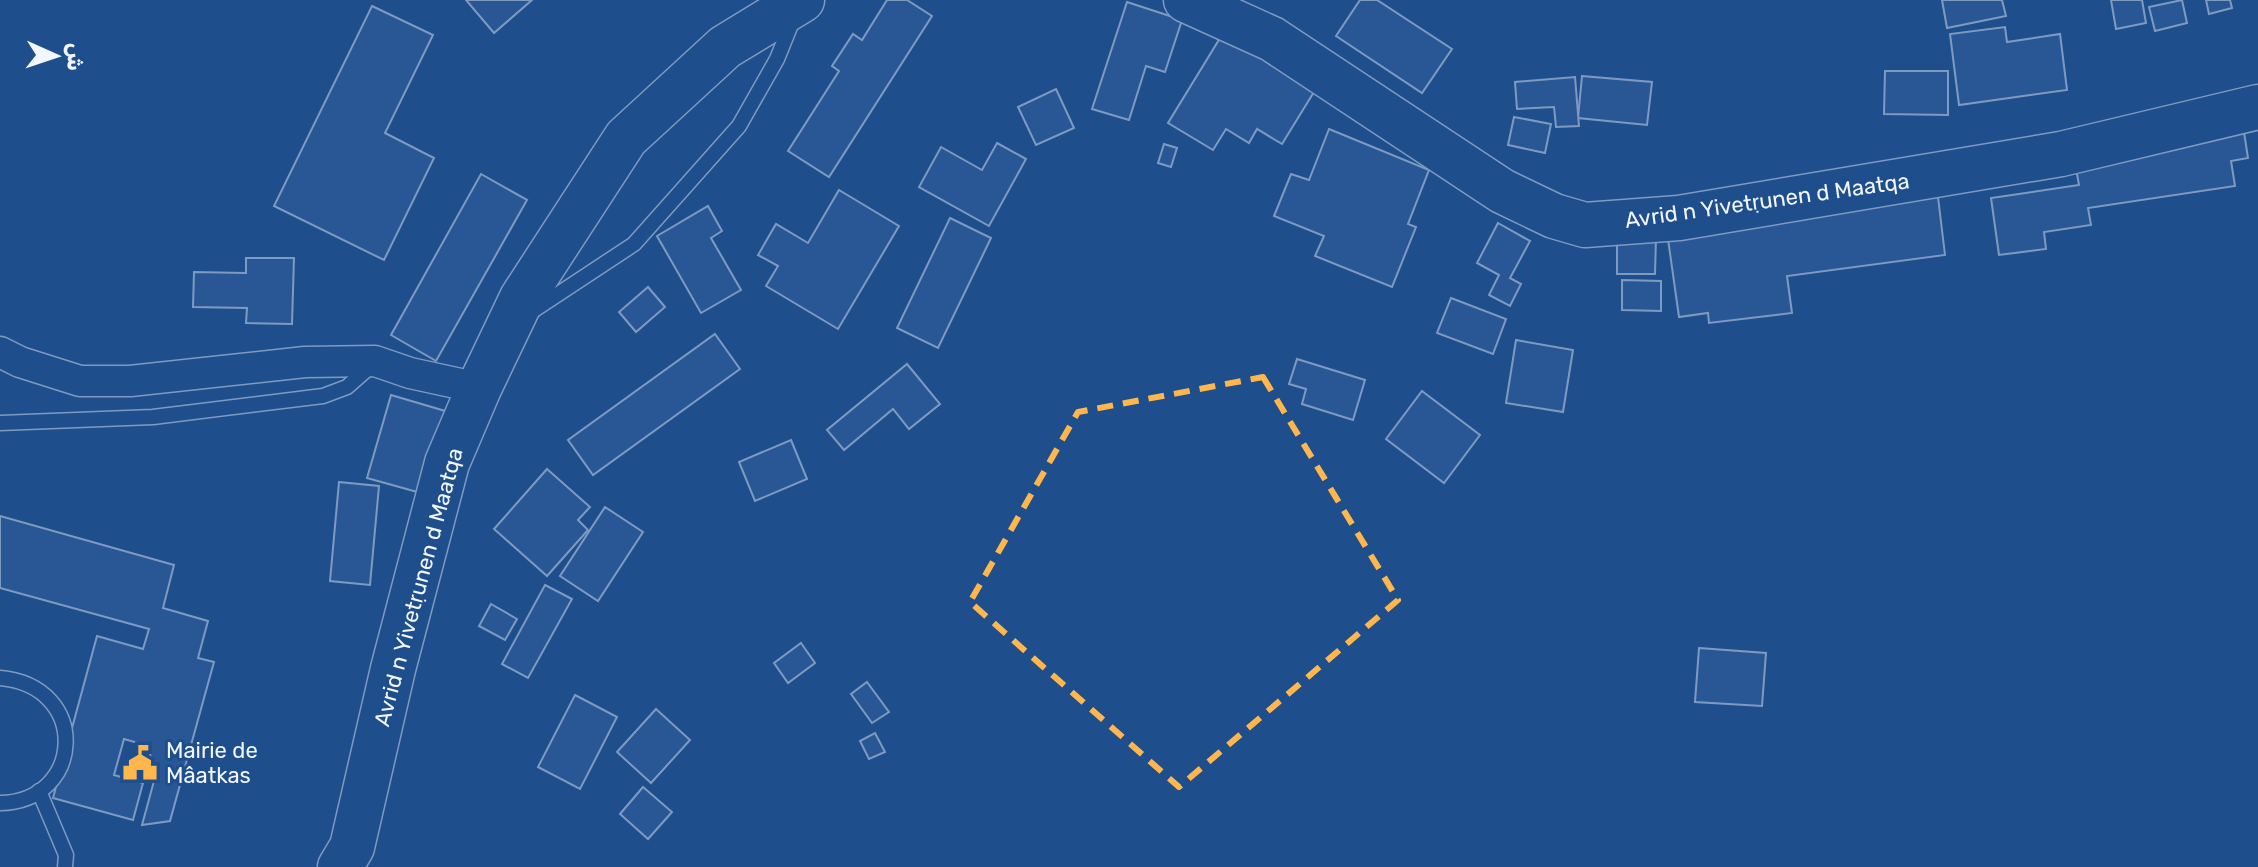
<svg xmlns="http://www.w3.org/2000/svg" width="2258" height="867" font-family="Rubik,Cairo,sans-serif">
  <rect width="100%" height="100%" fill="#1f4e8c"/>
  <g fill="#3563a3" stroke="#f2f6ff" stroke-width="2">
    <path d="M466,0H532L494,33Z"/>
    <path d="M887,0H907L932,16L829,177L788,151L839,71L832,66L853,34L862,40Z"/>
    <path d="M1360,0H1377L1452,49L1422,93L1336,36Z"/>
    <path d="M1942,0H2002L2006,16L1947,28Z"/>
    <path d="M2111,0H2142L2146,23L2116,29Z"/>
    <path d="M2182,0L2187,23L2155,31L2149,7Z"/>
    <path d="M2206,0H2230L2232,8L2209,14Z"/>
    <path d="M1127,2L1182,20L1165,72L1146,66L1129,120L1092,109Z"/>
    <path d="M372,6L433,35L385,133L434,158L384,260L274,206Z"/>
    <path d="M2005,27L2007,42L2060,34L2067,90L1959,105L1950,34Z"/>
    <path d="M1225,30L1317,87L1282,144L1257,129L1249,143L1226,129L1213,150L1168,123Z"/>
    <path d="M1885,71H1948V115L1884,114Z"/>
    <path d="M1582,76L1652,82L1647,125L1578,118Z"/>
    <path d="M1575,77L1579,126L1556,127L1554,107L1517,109L1515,82Z"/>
    <path d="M1056,89L1074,128L1036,145L1018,107Z"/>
    <path d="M1514,117L1551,124L1545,153L1508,145Z"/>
    <path d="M1329,129L1429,170L1408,224L1416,227L1392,287L1315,256L1324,236L1274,216L1291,174L1309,180Z"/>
    <path d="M2244,132L2248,158L2231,161L2235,186L2088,208L2091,225L2044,232L2046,249L1999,255L1991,198L2079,185L2074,157Z"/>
    <path d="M997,143L1026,159L989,226L919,187L941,147L982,170Z"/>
    <path d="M1164,144L1177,148L1171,167L1158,163Z"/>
    <path d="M481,174L527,200L436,361L391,335Z"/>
    <path d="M839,190L899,226L838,329L766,286L778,266L758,255L776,224L808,243Z"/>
    <path d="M1938,197L1945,255L1787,276L1792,313L1709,323L1708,313L1679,317L1667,232Z"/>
    <path d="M708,206L722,231L711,238L741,290L701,313L657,236Z"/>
    <path d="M950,218L991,238L938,348L897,328Z"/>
    <path d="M1498,223L1530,241L1510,278L1521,284L1510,306L1489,295L1499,275L1477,263Z"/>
    <path d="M1617,237H1656L1655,274H1617Z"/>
    <path d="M246,258H294L292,324L246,323L247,308L193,307L194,272L246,273Z"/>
    <path d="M1622,280L1661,281V311L1622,310Z"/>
    <path d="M648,287L665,307L636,332L619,312Z"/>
    <path d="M1451,298L1506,319L1493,354L1437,333Z"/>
    <path d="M715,334L740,369L593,475L568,440Z"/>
    <path d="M1516,340L1573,350L1563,412L1506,403Z"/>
    <path d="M1297,359L1365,380L1353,420L1302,404L1306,389L1289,384Z"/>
    <path d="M907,364L940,404L909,429L893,409L844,450L827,430Z"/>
    <path d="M1422,391L1480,435L1444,483L1386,439Z"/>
    <path d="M391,395L452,413L428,495L367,478Z"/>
    <path d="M791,440L807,479L755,501L739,462Z"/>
    <path d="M547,469L590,507L578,520L588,530L547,576L494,529Z"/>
    <path d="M339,482L379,486L370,585L330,581Z"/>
    <path d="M605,507L643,532L598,601L560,576Z"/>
    <path d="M0,516L174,565L163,608L208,621L198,658L214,662L170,821L142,825L154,781L149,746L124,739L114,775L143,783L133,820L53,798L97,636L143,649L149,629L0,588Z"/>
    <path d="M545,585L572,599L528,678L502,664Z"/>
    <path d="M491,604L517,619L505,640L479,626Z"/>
    <path d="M801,643L815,663L788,683L774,663Z"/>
    <path d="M1699,648L1766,653L1762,706L1695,702Z"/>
    <path d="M867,682L889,712L872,723L851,694Z"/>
    <path d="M575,695L617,717L580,789L538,767Z"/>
    <path d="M656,709L690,740L651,783L617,752Z"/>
    <path d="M875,733L885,752L869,759L860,741Z"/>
    <path d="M643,787L672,812L648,839L620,814Z"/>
  </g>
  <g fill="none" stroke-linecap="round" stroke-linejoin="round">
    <g stroke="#f2f6ff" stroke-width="17">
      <g id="service">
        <path d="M528,314L634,244L739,126L777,59L794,17"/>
        <path d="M0,423L153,417L323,396L347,387L372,365"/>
        <path d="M0,678C91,686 84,802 0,803"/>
        <path d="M39,791L66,855L65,867"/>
      </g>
    </g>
    <g stroke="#f2f6ff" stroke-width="33">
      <path id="minor" d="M0,352L20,362L80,381H130L305,362L375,361L410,373L479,388"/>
    </g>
    <g stroke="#f2f6ff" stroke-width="47">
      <g id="primary">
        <path d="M1186,0L1272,39L1502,191L1554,216L1585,225L1679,218L2061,154L2258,107"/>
        <path d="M340,867L352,847L393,669L447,463L479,388L522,298L626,138L725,47L802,0"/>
      </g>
    </g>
    <use href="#service" stroke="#1f4e8c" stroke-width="14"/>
    <use href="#minor" stroke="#1f4e8c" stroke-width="30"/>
    <use href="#primary" stroke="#1f4e8c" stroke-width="44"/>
  </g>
  <path d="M0 0H2258V867H0ZM1263,377L1398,600L1179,787L970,602L1078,412Z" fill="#1f4e8c" fill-opacity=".55" fill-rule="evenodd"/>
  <path fill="none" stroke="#ffb74d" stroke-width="6" stroke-dasharray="16 10" stroke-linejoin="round" d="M1263,377L1398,600L1179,787L970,602L1078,412Z"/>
  <defs>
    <g id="civic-bare" transform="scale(2.76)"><path d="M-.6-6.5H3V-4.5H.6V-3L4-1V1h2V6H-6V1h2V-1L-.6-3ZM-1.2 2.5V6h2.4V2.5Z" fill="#ffb74d" stroke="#1f4e8c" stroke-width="2.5" paint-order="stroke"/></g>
  </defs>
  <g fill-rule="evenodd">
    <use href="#civic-bare" x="140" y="763"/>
  </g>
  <g text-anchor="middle" stroke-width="6" stroke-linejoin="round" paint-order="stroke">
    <g font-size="22" fill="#f2f6ff" stroke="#1f4e8c">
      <text transform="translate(1767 200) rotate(-8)" y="8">Avrid n Yivetṛunen d Maatqa</text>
      <text transform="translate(418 587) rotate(-75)" y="8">Avrid n Yivetṛunen d Maatqa</text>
    </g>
    <g font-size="22" fill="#f2f6ff" stroke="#1f4e8c" text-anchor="start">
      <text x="166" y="758">Mairie de<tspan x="166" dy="25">Mâatkas</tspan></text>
    </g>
  </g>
  <g transform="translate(56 56) rotate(93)" stroke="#1f4e8c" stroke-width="6" paint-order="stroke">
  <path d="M0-6L14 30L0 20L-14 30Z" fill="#f2f6ff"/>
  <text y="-12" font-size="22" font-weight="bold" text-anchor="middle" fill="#f2f6ff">ش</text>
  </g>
</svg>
